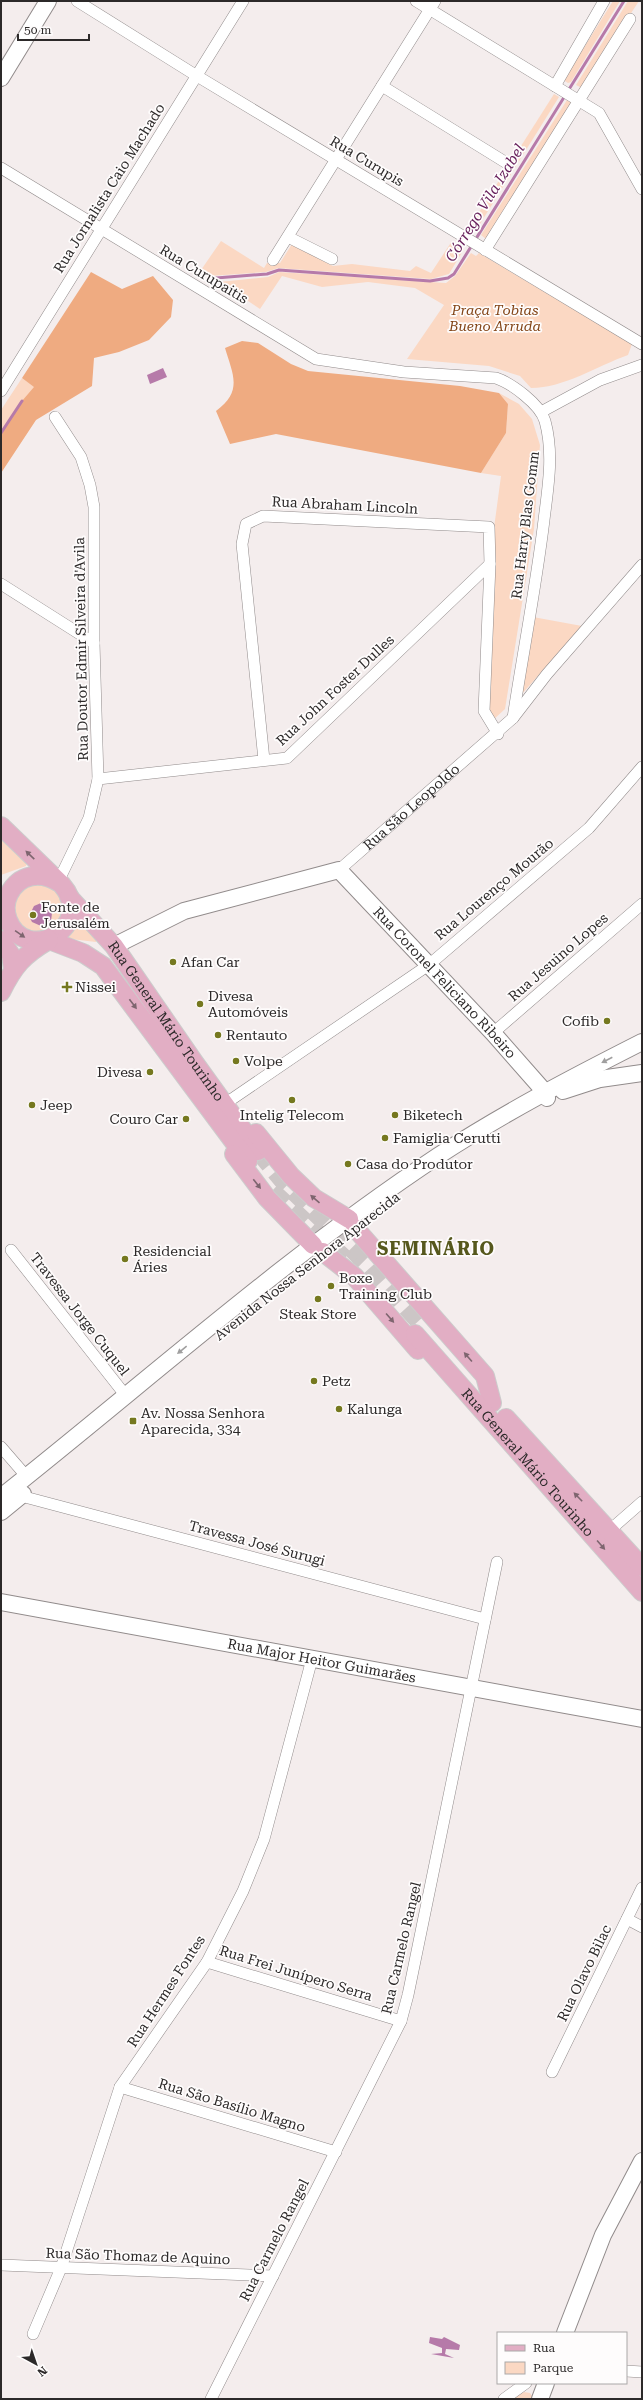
<svg xmlns="http://www.w3.org/2000/svg" width="643" height="2400" font-family="'Roboto Serif',serif">
  <rect width="100%" height="100%" fill="#f4eded"/>
  <g fill="#fbd8c3">
    <path d="M613,1H620L571,82L568,83L565,81V78Z"/>
    <path d="M628,1H639L582,88L576,85Z"/>
    <path d="M554,94L559,97L475,232L469,228Z"/>
    <path d="M567,100L572,103L486,239L481,235Z"/>
    <path d="M221,241L264,268L267,263H280L292,244L333,266L352,264L410,271L416,266L431,273L452,241L464,249L449,274L431,279L278,268L266,272L210,276L201,270Z"/>
    <path d="M471,253L476,256L479,253L632,344L628,355C597,366 564,388 531,388L520,376L489,366L407,359L444,305L415,288L368,282L322,287L282,276L260,309L219,282L268,277L279,272L446,283L455,276Z"/>
    <path d="M22,378L50,398L1,473V410Z"/>
    <path d="M499,393L519,404L532,419L540,445L534,529L505,709L492,721L489,712L494,528L501,476L481,473L506,433L508,404Z"/>
    <path d="M533,617L582,626L521,695Z"/>
    <path d="M1,838L27,863L26,866L1,875Z"/>
    <circle cx="39" cy="908" r="24"/>
    <path d="M75,916L96,939V942L62,938Z"/>
    <path d="M524,2392L530,2393L534,2399H509Z"/>
  </g>
  <g fill="#efab81">
    <path d="M91,272L122,289L153,276L173,300L171,317L149,340L119,352L94,358L92,386L36,420L1,473V433L22,401L34,387L22,378Z"/>
    <path d="M242,341L258,343L291,364L308,371L460,386L499,393L508,404L506,433L481,473L276,434L230,444L216,411C243,391 233,375 225,348Z"/>
  </g>
  <g fill="#b67aa9">
    <path d="M163,368L167,377L150,384L147,375Z"/>
    <path d="M41,903L48,906L52,913L51,921L41,926L32,922L29,916L34,906Z"/>
    <path d="M430,2337L442,2339L444,2337L460,2345L459,2350L446,2349L445,2354L454,2358L431,2354L442,2353V2348L429,2343Z"/>
  </g>
  <g fill="none" stroke-linecap="round" stroke-linejoin="round">
    <g stroke="#b67aa9" stroke-width="3">
      <path d="M216,278L267,274L279,270L430,281L448,278L454,274L624,1"/>
      <path d="M1,433L22,401"/>
    </g>
    <g stroke="#ccc6c6" stroke-width="18" stroke-dasharray="18 9" stroke-linecap="butt">
      <path d="M258,1151L283,1181L369,1266L424,1327"/>
      <path d="M272,1191L353,1266"/>
    </g>
    <g stroke="#918b8b" stroke-width="12">
      <g id="street">
        <path d="M77,1L197,76L642,344"/>
        <path d="M416,1L599,113L642,189"/>
        <path d="M382,86L505,162"/>
        <path d="M555,86L604,1"/>
        <path d="M1,168L316,359L404,372L496,378C511,383 540,404 545,421C554,454 548,487 544,520C536,587 523,652 513,718"/>
        <path d="M288,237L332,259"/>
        <path d="M485,250L630,19"/>
        <path d="M273,260L435,1"/>
        <path d="M1,391L243,1"/>
        <path d="M541,412L600,380L642,365"/>
        <path d="M55,417L81,457L90,485L94,507V643L98,779L89,818L58,882"/>
        <path d="M1,584L94,643"/>
        <path d="M264,760L242,544L246,524L263,516L489,527L490,564L484,711L498,734"/>
        <path d="M98,779L287,758L490,564"/>
        <path id="s1" d="M339,870L513,718L547,674L642,565"/>
        <path d="M493,1033L642,904"/>
        <path d="M232,1099L430,964L589,828L642,767"/>
        <path d="M11,1250L126,1396"/>
        <path d="M1,1447L27,1477"/>
        <path d="M21,1496L485,1619"/>
        <path d="M610,1530L642,1502"/>
        <path d="M627,1919L642,1927"/>
        <path d="M207,1962L401,2021"/>
        <path d="M552,2072L642,1888"/>
        <path d="M120,2087L336,2152"/>
        <path d="M1,2265L273,2276"/>
        <path d="M33,2334L61,2268L120,2087L207,1962L243,1891L264,1839L312,1659"/>
        <path d="M626,2371L642,2372"/>
        <path d="M211,2399L401,2021L408,1995L497,1562"/>
        <path d="M504,2399L526,2383"/>
      </g>
    </g>
    <g stroke="#918b8b" stroke-width="18">
      <g id="secondary">
        <path d="M1,78L48,1"/>
        <path id="s2" d="M114,946L184,911L339,870L493,1033L544,1091L547,1098"/>
        <path d="M563,1091L600,1079L642,1073"/>
        <path d="M1,1497C145,1383 284,1258 438,1156C504,1113 571,1078 642,1042"/>
        <path d="M1,1512L23,1494"/>
        <path id="s3" d="M1,1602L642,1719"/>
        <path d="M565,2333L603,2235L642,2161"/>
        <path d="M540,2399L546,2383"/>
      </g>
    </g>
    <g stroke="#ccc" stroke-width="20">
      <g id="primary">
        <path d="M1,826L62,885C97,926 26,966 8,920C5,912 5,902 9,894C19,874 41,871 58,882"/>
        <path id="s4" d="M69,897L114,946L194,1062L258,1151"/>
        <path d="M1,940L11,955L13,969"/>
        <path d="M49,940L83,953L103,966L248,1161"/>
        <path d="M1,992C14,966 23,955 49,940"/>
        <path d="M256,1133L291,1176L314,1198L349,1219"/>
        <path d="M234,1154L267,1198L313,1245"/>
        <path d="M355,1228L485,1376L492,1403"/>
        <path d="M323,1252L355,1277L418,1350"/>
        <path id="s5" d="M415,1334L642,1592"/>
        <path d="M506,1418L642,1567"/>
      </g>
    </g>
    <use href="#street" stroke="#fff" stroke-width="11"/>
    <use href="#secondary" stroke="#fff" stroke-width="16"/>
    <use href="#primary" stroke="#e2aec4" stroke-width="18"/>
  </g>
  <defs><path id="oneway-solid" d="M-6-.8H1V-3.2L6.5 0L1 3.2V.8H-6Z"/></defs>
  <g fill="#7e656f">
    <use href="#oneway-solid" transform="translate(30 855) rotate(-136)"/>
    <use href="#oneway-solid" transform="translate(20 934) rotate(35)"/>
    <use href="#oneway-solid" transform="translate(133 1004) rotate(53)"/>
    <use href="#oneway-solid" transform="translate(257 1184) rotate(52)"/>
    <use href="#oneway-solid" transform="translate(315 1199) rotate(-139)"/>
    <use href="#oneway-solid" transform="translate(390 1318) rotate(49)"/>
    <use href="#oneway-solid" transform="translate(468 1357) rotate(-131)"/>
    <use href="#oneway-solid" transform="translate(578 1497) rotate(-134)"/>
    <use href="#oneway-solid" transform="translate(601 1545) rotate(49)"/>
  </g>
  <g fill="#a09f9f">
    <use href="#oneway-solid" transform="translate(607 1060) rotate(153)"/>
    <use href="#oneway-solid" transform="translate(182 1350) rotate(141)"/>
  </g>
  <g fill="#75781f" stroke="#fefcfc" stroke-width="1.5">
    <circle cx="33" cy="915" r="4"/>
    <circle cx="173" cy="962" r="4"/>
    <path d="M65 981h4v4h4v4h-4v4h-4v-4h-4v-4h4z"/>
    <circle cx="200" cy="1004" r="4"/>
    <circle cx="607" cy="1021" r="4"/>
    <circle cx="218" cy="1035" r="4"/>
    <circle cx="236" cy="1061" r="4"/>
    <circle cx="150" cy="1072" r="4"/>
    <circle cx="292" cy="1100" r="4"/>
    <circle cx="32" cy="1105" r="4"/>
    <circle cx="395" cy="1115" r="4"/>
    <circle cx="186" cy="1119" r="4"/>
    <circle cx="385" cy="1138" r="4"/>
    <circle cx="348" cy="1164" r="4"/>
    <circle cx="125" cy="1259" r="4"/>
    <circle cx="331" cy="1286" r="4"/>
    <circle cx="318" cy="1299" r="4"/>
    <circle cx="314" cy="1381" r="4"/>
    <circle cx="339" cy="1409" r="4"/>
    <rect x="129" y="1417" width="8" height="8" rx="2"/>
  </g>
  <g text-anchor="middle" stroke-width="3.5" stroke-linejoin="round" paint-order="stroke">
    <g font-size="14" fill="#2c2929" stroke="#fefcfc">
      <text transform="translate(367 161) rotate(31)" y="5">Rua Curupis</text>
      <text transform="translate(109 188) rotate(-58)" y="5">Rua Jornalista Caio Machado</text>
      <text transform="translate(204 274) rotate(31)" y="5">Rua Curupaitis</text>
      <text transform="translate(345 505) rotate(3)" y="5">Rua Abraham Lincoln</text>
      <text transform="translate(525 525) rotate(-83)" y="5">Rua Harry Blas Gomm</text>
      <text transform="translate(81 649) rotate(-91)" y="5">Rua Doutor Edmir Silveira d'Avila</text>
      <text transform="translate(335 690) rotate(-43)" y="5">Rua John Foster Dulles</text>
      <text dy="5" stroke="none"><textPath href="#s1" startOffset="96">Rua São Leopoldo</textPath></text>
      <text transform="translate(494 889) rotate(-40)" y="5">Rua Lourenço Mourão</text>
      <text transform="translate(558 957) rotate(-41)" y="5">Rua Jesuino Lopes</text>
      <text dy="5" stroke="none"><textPath href="#s2" startOffset="393">Rua Coronel Feliciano Ribeiro</textPath></text>
      <text dy="5" stroke="none"><textPath href="#s4" startOffset="158">Rua General Mário Tourinho</textPath></text>
      <text transform="translate(307 1266) rotate(-38)" y="5">Avenida Nossa Senhora Aparecida</text>
      <text transform="translate(80 1314) rotate(52)" y="5">Travessa Jorge Cuquel</text>
      <text dy="5" stroke="none"><textPath href="#s5" startOffset="171">Rua General Mário Tourinho</textPath></text>
      <text transform="translate(257 1543) rotate(15)" y="5">Travessa José Surugi</text>
      <text dy="5" stroke="none"><textPath href="#s3" startOffset="326">Rua Major Heitor Guimarães</textPath></text>
      <text transform="translate(401 1948) rotate(-77)" y="5">Rua Carmelo Rangel</text>
      <text transform="translate(296 1973) rotate(17)" y="5">Rua Frei Junípero Serra</text>
      <text transform="translate(584 1973) rotate(-64)" y="5">Rua Olavo Bilac</text>
      <text transform="translate(166 1991) rotate(-57)" y="5">Rua Hermes Fontes</text>
      <text transform="translate(232 2105) rotate(17)" y="5">Rua São Basílio Magno</text>
      <text transform="translate(274 2240) rotate(-63)" y="5">Rua Carmelo Rangel</text>
      <text transform="translate(138 2256) rotate(2)" y="5">Rua São Thomaz de Aquino</text>
    </g>
    <g font-size="14" font-style="italic" fill="#834517" stroke="#fefcfc">
      <text x="495" y="315">Praça Tobias<tspan x="495" dy="16">Bueno Arruda</tspan></text>
    </g>
    <g font-size="14" fill="#2c2929" stroke="#fefcfc" text-anchor="start">
      <text x="41" y="912">Fonte de<tspan x="41" dy="16">Jerusalém</tspan></text>
      <text x="181" y="967">Afan Car</text>
      <text x="75" y="992">Nissei</text>
      <text x="208" y="1001">Divesa<tspan x="208" dy="16">Automóveis</tspan></text>
      <text x="599" y="1026" text-anchor="end">Cofib</text>
      <text x="226" y="1040">Rentauto</text>
      <text x="244" y="1066">Volpe</text>
      <text x="142" y="1077" text-anchor="end">Divesa</text>
      <text x="40" y="1110">Jeep</text>
      <text x="292" y="1120" text-anchor="middle">Intelig Telecom</text>
      <text x="403" y="1120">Biketech</text>
      <text x="178" y="1124" text-anchor="end">Couro Car</text>
      <text x="393" y="1143">Famiglia Cerutti</text>
      <text x="356" y="1169">Casa do Produtor</text>
      <text x="133" y="1256">Residencial<tspan x="133" dy="16">Áries</tspan></text>
      <text x="339" y="1283">Boxe<tspan x="339" dy="16">Training Club</tspan></text>
      <text x="318" y="1319" text-anchor="middle">Steak Store</text>
      <text x="322" y="1386">Petz</text>
      <text x="347" y="1414">Kalunga</text>
      <text x="141" y="1418">Av. Nossa Senhora<tspan x="141" dy="16">Aparecida, 334</tspan></text>
    </g>
    <g font-size="15" font-style="italic" fill="#671f5b" stroke="#fefcfc">
      <text transform="translate(485 203) rotate(-58)" y="5">Córrego Vila Izabel</text>
    </g>
    <g font-size="18" font-weight="bold" letter-spacing="1" fill="#56581d" stroke="#fefcfc">
      <text x="436" y="1255">SEMINÁRIO</text>
    </g>
  </g>
  <rect width="643" height="2400" fill="none" stroke="#2c2929" stroke-width="4"/>
  <rect x="497" y="2332" width="130" height="52" fill="#fefcfc" stroke="#aaa8a8"/>
  <rect x="505" y="2345" width="20" height="6" fill="#e2aec4" stroke="#aaa8a8"/>
  <text x="533" y="2352" font-size="12" fill="#2c2929">Rua</text>
  <rect x="505" y="2362" width="20" height="12" fill="#fbd8c3" stroke="#aaa8a8"/>
  <text x="533" y="2372" font-size="12" fill="#2c2929">Parque</text>
  <g transform="translate(36 2364) rotate(140)" stroke="#fefcfc" stroke-width="3" paint-order="stroke">
  <path d="M0-3L7 15L0 10L-7 15Z" fill="#2c2929"/>
  <text y="-6" font-size="11" font-weight="bold" text-anchor="middle" fill="#2c2929">N</text>
  </g>
  <path d="M18 34v6h71v-6" fill="none" stroke="#2c2929" stroke-width="2"/>
  <text x="24" y="34" font-size="12" fill="#2c2929" stroke="#fefcfc" stroke-width="3" paint-order="stroke">50 m</text>
</svg>
